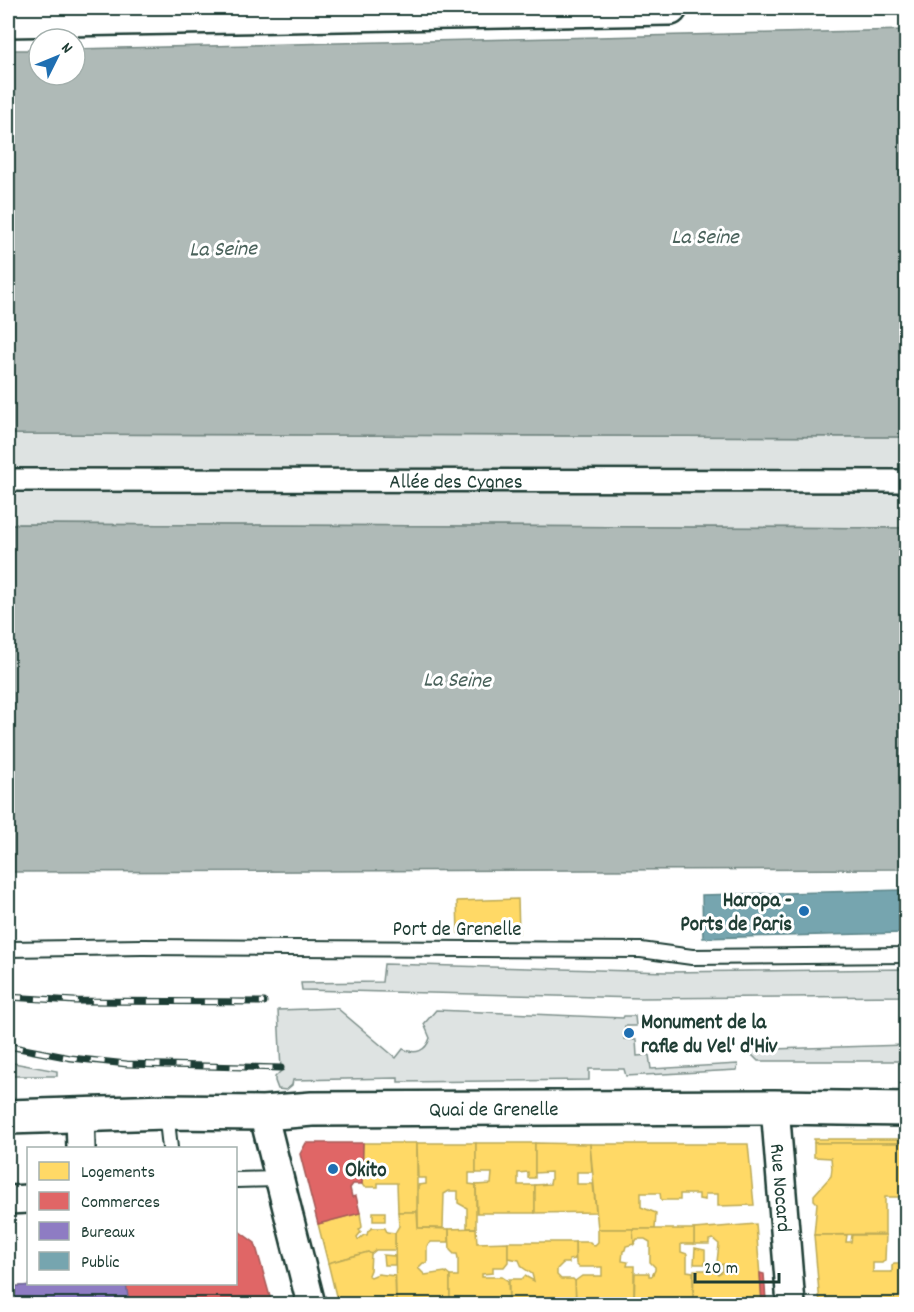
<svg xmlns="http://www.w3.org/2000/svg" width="914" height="1312" font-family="Dekko,sans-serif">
  <rect width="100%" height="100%" fill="#fff"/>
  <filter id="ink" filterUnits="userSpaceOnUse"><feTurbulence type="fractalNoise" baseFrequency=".0167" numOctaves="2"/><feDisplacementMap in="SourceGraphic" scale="12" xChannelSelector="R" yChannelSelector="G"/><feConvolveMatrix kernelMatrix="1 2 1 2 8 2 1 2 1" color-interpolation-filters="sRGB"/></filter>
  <g filter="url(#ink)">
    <g fill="#dee3e2" stroke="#7e908b" stroke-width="1.5">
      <path d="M8,434L906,437V528L8,524Z"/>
      <path d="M384,964L667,972L906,969V996L641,998L302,990L301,983L382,982Z"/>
      <path d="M337,1008L396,1058L403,1049C416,1055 426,1051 430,1038L424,1024L436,1010L623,1018L624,1016H635L636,1026H625L624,1039L636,1040L637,1056L649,1055L651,1069L738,1064L737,1070L626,1076L624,1069H589V1080L398,1082V1078L293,1080L292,1085L286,1090L278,1089L275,1081V1077L281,1071L278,1010Z"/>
      <path d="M906,1045V1061H758L751,1054L741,1052L740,1050Z"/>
      <path d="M8,1062L57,1071V1076H8Z"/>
    </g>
    <g fill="#afbab7" stroke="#758883" stroke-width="1.5">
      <path d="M906,30V437L8,434V50H39V75H75V49Z"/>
      <path d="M8,524L906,528V869L8,872Z"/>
    </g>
    <g fill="#ffd966" stroke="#bcaa57" stroke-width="1.5">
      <path d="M518,899L519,933H458L457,901Z"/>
      <rect x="814" y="1139" width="92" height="4"/>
      <path d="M363,1143H417V1212H398L397,1183H378V1187H364L362,1184Z"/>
      <path d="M417,1143H476V1173H469V1184L476,1185V1228H467V1208L458,1203V1191H449L444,1194L443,1228H418V1185L426,1184V1178H418Z"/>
      <path d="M476,1143H535V1178H528V1172L518,1173V1185H535V1213H477L476,1185L491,1184L492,1173H476Z"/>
      <path d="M535,1143L590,1144L592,1172H577V1184H593L596,1212L535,1213V1185L550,1184L551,1179V1172L535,1173Z"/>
      <path d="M814,1143H906V1197H885V1234L814,1235L817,1203L814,1200V1195L831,1176L832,1168L831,1158L814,1157Z"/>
      <path d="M590,1144H748L754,1205L718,1206V1194H705V1200L699,1199V1194H680V1200H661L660,1193H641V1207L656,1213L655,1229H598Z"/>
      <rect x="373" y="1212" width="12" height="9"/>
      <path d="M398,1212H417L418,1228L449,1229V1242H431L427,1246V1263H423L418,1268L425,1275L445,1272L450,1276V1304H396L395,1233L399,1226Z"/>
      <path d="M360,1213L362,1227L359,1230L361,1232L357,1237L358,1240L364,1235H367L368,1231L372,1228H385L387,1232L395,1233V1250H376L371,1254L368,1252L328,1263L318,1224Z"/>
      <path d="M756,1224L762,1303L761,1304H693L694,1270H715L718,1274L723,1271V1264L720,1265L717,1262L719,1244L713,1239L709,1240V1244H694V1229Z"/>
      <path d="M476,1228L477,1243L508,1242V1262L504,1267H493V1273L482,1274V1277H502L508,1281L509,1304H450V1276H458V1258L457,1254H454L450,1250L449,1229Z"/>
      <path d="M598,1229H633L634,1244L626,1246L625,1250L623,1251L622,1261L628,1262L627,1266H634V1304H576L575,1281L582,1276H602V1267H579L576,1264L575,1242H590L594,1246L598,1242Z"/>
      <path d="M633,1229H694V1244H681V1252L687,1254V1271L693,1272V1304H634L635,1273H649V1276H652L655,1270V1267L650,1262V1242L645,1239H637L634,1244Z"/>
      <path d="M814,1235H847L846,1242H851L852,1235H886L885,1260L882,1263H873V1272H892V1266L894,1263H906V1304H820Z"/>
      <path d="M508,1242H575V1259L569,1260V1263H563L557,1269V1275L561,1279H573L575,1281L576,1304H509V1279H522L525,1276L534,1281L532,1274L522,1267L519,1260L508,1258Z"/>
      <path d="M695,1248L705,1250V1264H694Z"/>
      <path d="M368,1252L371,1254L370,1270L368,1275L371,1277L378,1274L395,1276L396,1304H338L328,1263Z"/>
      <path d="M383,1255L395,1256V1265H384Z"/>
      <path d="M47,1284H126L129,1304H8V1287Z"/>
    </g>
    <g fill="#e06666" stroke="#a65a57" stroke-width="1.5">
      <path d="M306,1143H363L362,1184H353L350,1188L352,1197L356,1196L360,1213L318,1224L300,1154Z"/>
      <path d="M236,1229L255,1243L272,1304H129L126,1284H236Z"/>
      <path d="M760,1273L764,1274L766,1300L762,1303Z"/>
    </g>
    <path fill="#8e7cc3" stroke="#6d6998" stroke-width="1.5" d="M47,1284H126L129,1304H8V1287Z"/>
    <path fill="#76a5af" stroke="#5c868a" stroke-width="1.5" d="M902,890L903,905H906V918L903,919V933L703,938L702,895Z"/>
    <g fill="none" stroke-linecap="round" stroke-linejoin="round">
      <g stroke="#1f3d34" stroke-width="18">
        <g id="service">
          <path d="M8,949L142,947L641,950L692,957L906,955"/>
          <path d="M166,1112L170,1148"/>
          <path d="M236,1180L279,1179"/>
        </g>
      </g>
      <g stroke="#1f3d34" stroke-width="26">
        <g id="pedestrian">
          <path id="s1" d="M8,480L906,481"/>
        </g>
      </g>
      <g stroke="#1f3d34" stroke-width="32">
        <g id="minor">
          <path id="s2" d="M775,1107L791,1304"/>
          <path d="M263,1113L311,1304"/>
          <path d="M80,1116L81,1148"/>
          <path d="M8,1200L28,1199"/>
        </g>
      </g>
      <g stroke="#1f3d34" stroke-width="38">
        <g id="primary">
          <path d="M8,20L670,8"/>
          <path id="s3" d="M8,1117L166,1112L263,1113L312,1109L775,1107L906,1109"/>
        </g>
      </g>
      <use href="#service" stroke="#fff" stroke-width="14"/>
      <use href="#pedestrian" stroke="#fff" stroke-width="21"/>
      <use href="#minor" stroke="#fff" stroke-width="27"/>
      <use href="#primary" stroke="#fff" stroke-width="33"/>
      <g stroke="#1f3d34" stroke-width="7">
        <g id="rail">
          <path d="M8,997L75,1001L264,1002"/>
          <path d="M8,1046L71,1058L127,1064L281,1068"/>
        </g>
      </g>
      <use href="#rail" stroke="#fff" stroke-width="4.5" stroke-dasharray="14" stroke-linecap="butt"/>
    </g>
  </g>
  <g fill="#1f6fb2" stroke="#fff" stroke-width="2">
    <circle cx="804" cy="911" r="6"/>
    <circle cx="629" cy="1033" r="6"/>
    <circle cx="333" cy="1169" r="6"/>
  </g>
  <g text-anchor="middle" stroke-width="6" stroke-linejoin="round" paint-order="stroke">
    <g font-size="21" fill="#1f3d34" stroke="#fff">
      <text dy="7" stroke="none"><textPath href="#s1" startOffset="448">Allée des Cygnes</textPath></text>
      <text x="457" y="935">Port de Grenelle</text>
      <text dy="7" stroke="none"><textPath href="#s3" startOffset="486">Quai de Grenelle</textPath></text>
      <text dy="7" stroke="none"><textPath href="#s2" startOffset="81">Rue Nocard</textPath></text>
    </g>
    <g font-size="21" font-weight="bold" fill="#1f3d34" stroke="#fff" text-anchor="start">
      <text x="792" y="906" text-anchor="end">Haropa -<tspan x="792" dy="24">Ports de Paris</tspan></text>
      <text x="641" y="1028">Monument de la<tspan x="641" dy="24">rafle du Vel' d'Hiv</tspan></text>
      <text x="345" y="1176">Okito</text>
    </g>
    <g font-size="22" font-style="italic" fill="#4a625b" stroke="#fff">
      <text x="705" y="243">La Seine</text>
      <text transform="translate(223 247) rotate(-1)" y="8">La Seine</text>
      <text transform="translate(457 678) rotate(1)" y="8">La Seine</text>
    </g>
  </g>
  <rect width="914" height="1312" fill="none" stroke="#fff" stroke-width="30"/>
  <rect x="15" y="15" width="884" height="1282" fill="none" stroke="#1f3d34" stroke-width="2" filter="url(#ink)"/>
  <rect x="27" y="1147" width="210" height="138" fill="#ffffff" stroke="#a5b1ae" stroke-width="1.5"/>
  <rect x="39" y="1162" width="30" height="18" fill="#ffd966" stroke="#a5b1ae" stroke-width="1.5"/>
  <text x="81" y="1177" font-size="18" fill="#1f3d34">Logements</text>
  <rect x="39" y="1192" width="30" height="18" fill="#e06666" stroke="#a5b1ae" stroke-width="1.5"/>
  <text x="81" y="1207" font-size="18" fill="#1f3d34">Commerces</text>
  <rect x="39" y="1222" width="30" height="18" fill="#8e7cc3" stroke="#a5b1ae" stroke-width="1.5"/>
  <text x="81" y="1237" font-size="18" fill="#1f3d34">Bureaux</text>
  <rect x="39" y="1252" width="30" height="18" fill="#76a5af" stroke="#a5b1ae" stroke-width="1.5"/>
  <text x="81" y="1267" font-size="18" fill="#1f3d34">Public</text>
  <g transform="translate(57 57) rotate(47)"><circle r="28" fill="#ffffff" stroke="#a5b1ae" stroke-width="1.5"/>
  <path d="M0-4.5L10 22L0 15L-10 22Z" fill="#1f6fb2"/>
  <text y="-9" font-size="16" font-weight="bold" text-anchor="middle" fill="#1f3d34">N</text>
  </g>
  <path d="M695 1273v9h84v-9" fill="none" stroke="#1f3d34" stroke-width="3"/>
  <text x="704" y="1273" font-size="18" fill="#1f3d34" stroke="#ffffff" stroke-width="4.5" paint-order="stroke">20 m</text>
</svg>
